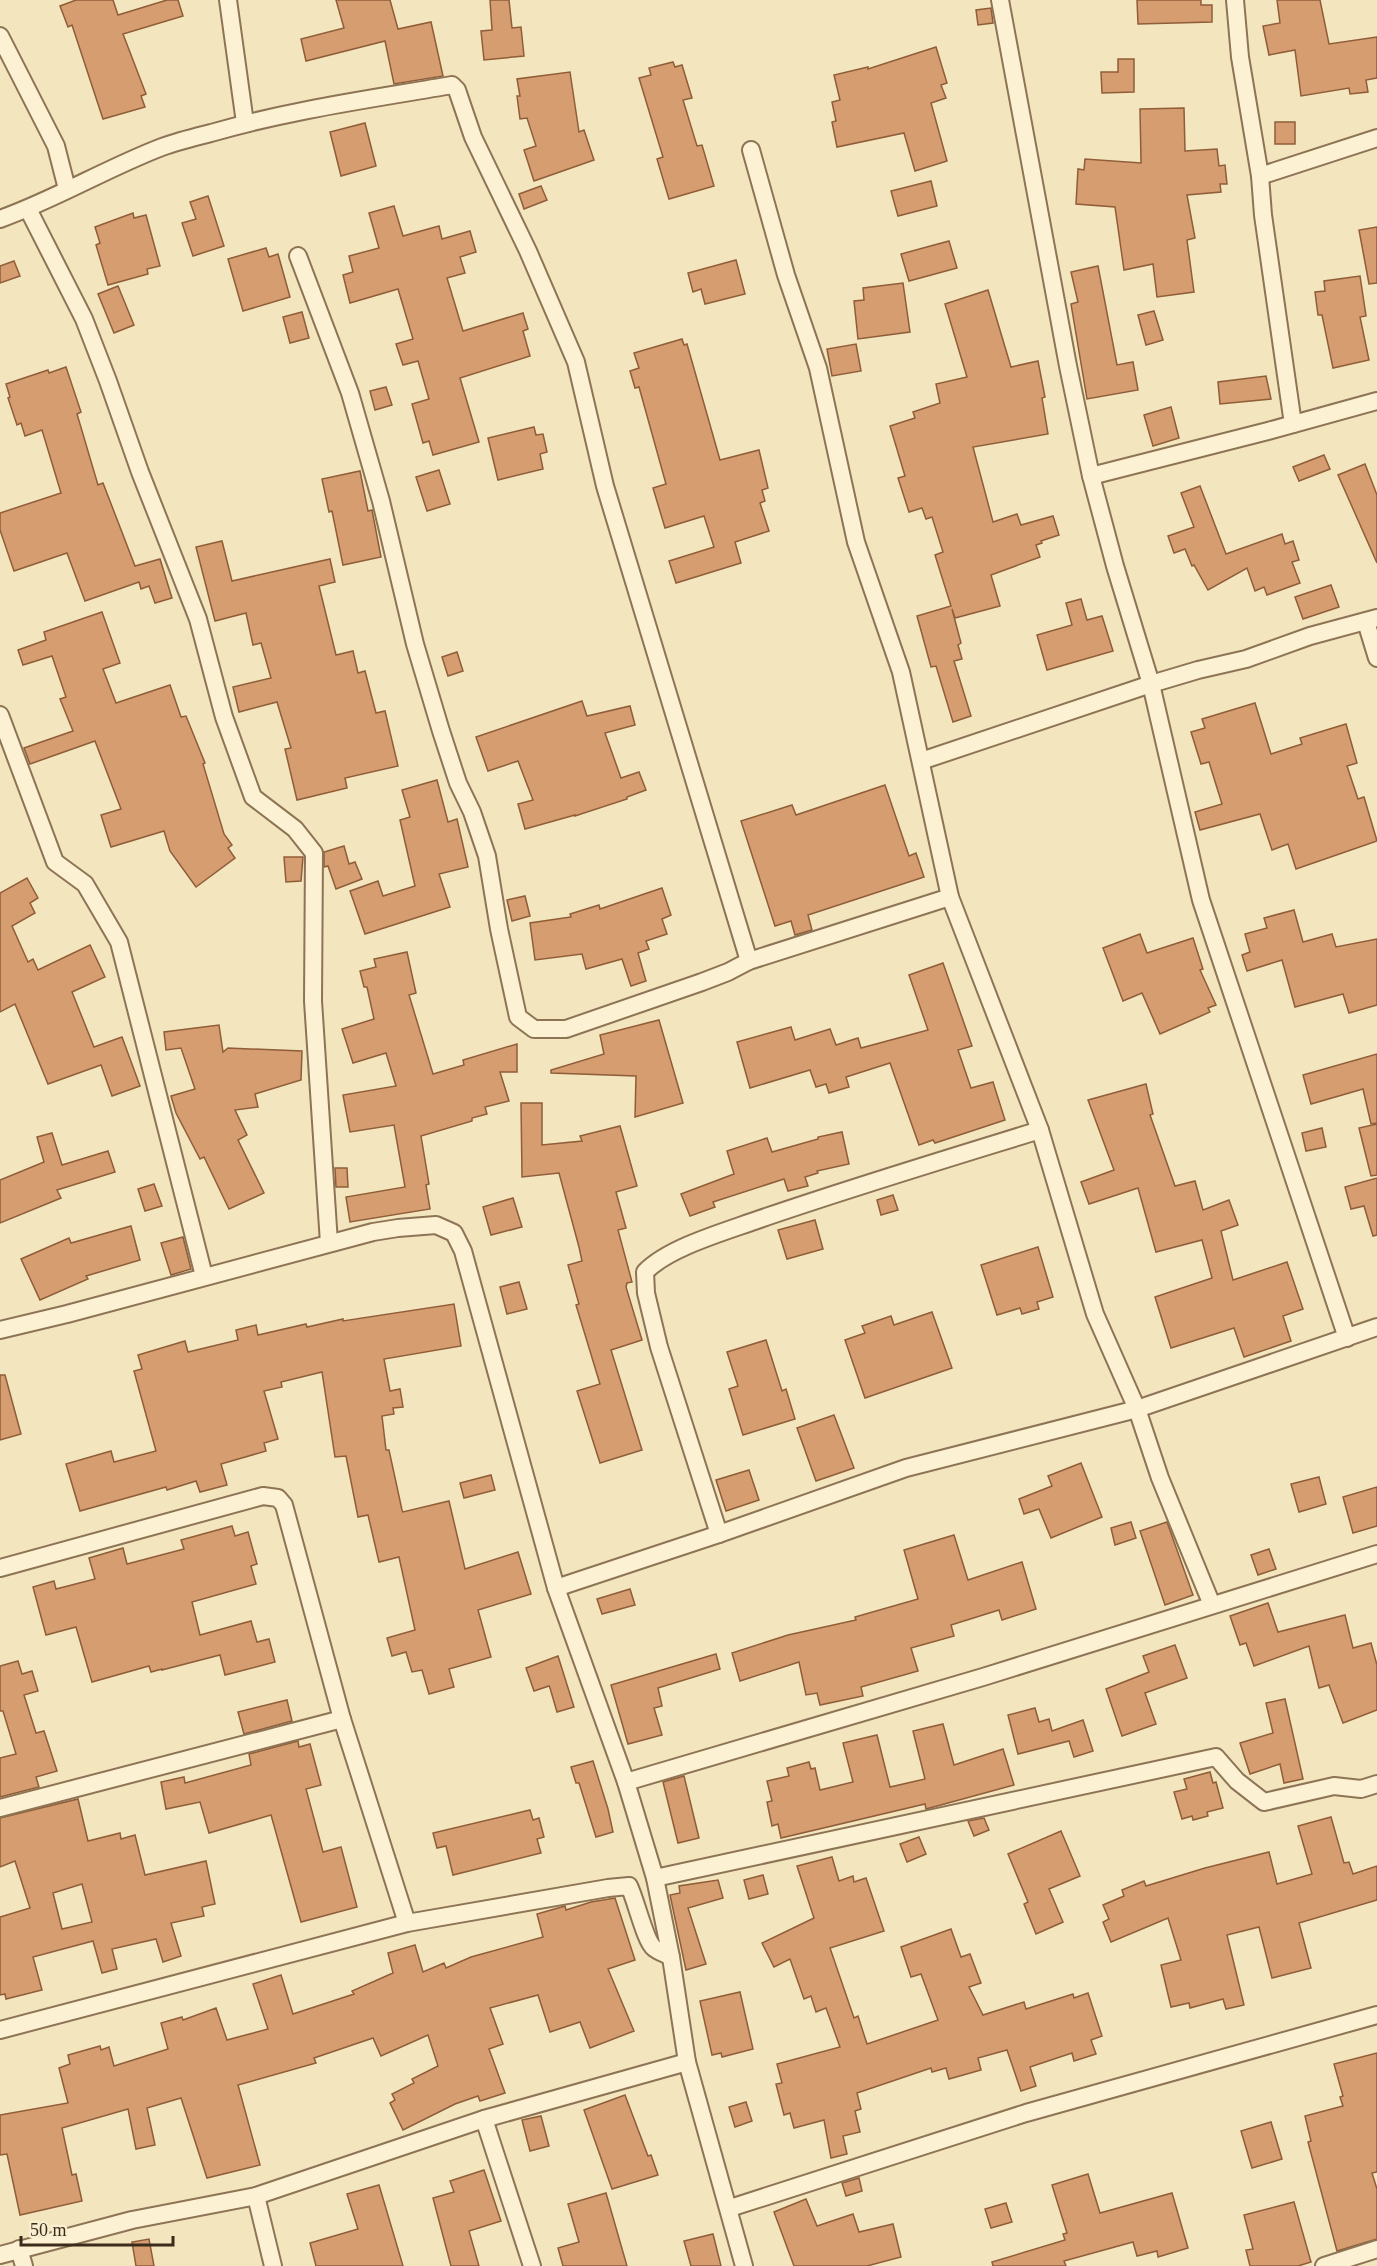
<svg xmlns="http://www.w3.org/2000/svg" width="1377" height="2266" font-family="Georgia,serif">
  <rect width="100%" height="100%" fill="#f3e5be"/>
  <g fill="#d59d70" stroke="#8f5d38" stroke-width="1.5" fill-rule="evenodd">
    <path d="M76,0H113L118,15L167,0H178L183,16L123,34L146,94L141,96L145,107L103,119L72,25L68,27L60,6Z"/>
    <path d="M336,0H390L398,29L431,22L443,76L394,84L385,41L306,61L301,39L344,28Z"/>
    <path d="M490,0H509L512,28L521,27L524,56L484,60L481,31L492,30Z"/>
    <path d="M1137,0H1201V5H1212V22L1138,24Z"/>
    <path d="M1277,0H1320L1329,44L1377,37V78L1366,80L1368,92L1350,94L1349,88L1301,96L1295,50L1269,55L1263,26L1280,23Z"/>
    <path d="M991,8L993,23L978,25L976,10Z"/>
    <path d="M936,47L947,83L941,85L946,98L931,103L947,161L915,171L904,133L837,147L832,122L836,121L832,102L840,100L834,75L868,67V69Z"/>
    <path d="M1118,59H1134V92L1102,93L1101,72H1118Z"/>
    <path d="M673,62L675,67L682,65L692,98L683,100L697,146L702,145L714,186L669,199L657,159L663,157L639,78L651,75L649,68Z"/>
    <path d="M570,72L579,132L584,130L594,160L534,181L524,150L536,146L527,118L520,119L517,96H520L517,79Z"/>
    <path d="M1184,108L1185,151L1217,149L1219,166L1225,165L1227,184H1220L1221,192L1187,195L1195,238L1187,240L1194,292L1157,297L1153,264L1124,270L1115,207L1076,204L1078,169L1084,170L1085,159L1141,163L1140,109Z"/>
    <rect x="1275" y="122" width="20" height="22"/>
    <path d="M365,123L376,166L341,176L330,132Z"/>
    <path d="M931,181L937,206L898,216L891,191Z"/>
    <path d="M541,186L547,200L524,209L519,194Z"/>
    <path d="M208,196L224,246L193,256L182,223L196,219L190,202Z"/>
    <path d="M394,206L403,236L439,226L442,239L470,231L476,252L460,257L465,273L447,278L463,331L523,313L528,329L523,331L530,356L460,378L479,442L433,455L429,441L423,443L412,404L429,399L418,361L403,365L396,344L413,339L398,289L350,303L343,275L353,272L349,256L379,248L369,213Z"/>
    <path d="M133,213L134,218L146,215L160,266L147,269L148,274L108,285L96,245L100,243L95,227Z"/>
    <path d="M1377,227V283L1369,284L1359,230Z"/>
    <path d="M949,241L957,268L909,281L901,254Z"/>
    <path d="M266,248L269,257L278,254L290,297L243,311L228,259Z"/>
    <path d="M736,260L745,294L705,304L701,289L693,292L688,273Z"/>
    <path d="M14,261L20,276L0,283V266Z"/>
    <path d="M1098,266L1117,365L1133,362L1138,390L1087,399L1071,304L1078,302L1071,272Z"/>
    <path d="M1360,276L1366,316L1360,317L1369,360L1333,368L1322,315H1318L1315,292L1325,291L1324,281Z"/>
    <path d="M903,283L910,332L858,339L854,301L864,300L863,288Z"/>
    <path d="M118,286L134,325L114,333L98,294Z"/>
    <path d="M988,290L1011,367L1038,361L1045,397L1042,398L1048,434L973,447L993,522L1017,514L1021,525L1053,516L1059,535L1041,541L1042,543L1036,545L1040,557L991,575L1000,606L955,618L952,609L961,643L958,645L962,659L954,661L971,716L953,722L936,666L931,667L917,616L951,606L935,555L943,552L932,517L926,519L922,508L909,512L898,478L905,476L890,426L915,418L913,412L940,403L936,384L967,377L945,304Z"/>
    <path d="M1154,311L1163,340L1146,345L1138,315Z"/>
    <path d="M302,312L309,338L290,343L283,317Z"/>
    <path d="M682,339L684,345L687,344L720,460L759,450L768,488L762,490L765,501L760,503L769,531L735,542L741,563L676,583L669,561L714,547L704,516L665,528L653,488L666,484L639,387L635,388L630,371L639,368L634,353Z"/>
    <path d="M856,344L861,371L832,376L827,349Z"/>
    <path d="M66,367L81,412L77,414L98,485L103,483L135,566L160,559L172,598L155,603L149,586L141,589L139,582L85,601L67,553L14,571L0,530V513L61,493L42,430L25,436L21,423L17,425L8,398L10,397L6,384L48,370L49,373Z"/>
    <path d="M1266,376L1271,399L1220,404L1218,382Z"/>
    <path d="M386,387L392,405L375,410L370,391Z"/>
    <path d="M1171,407L1179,438L1153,446L1144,415Z"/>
    <path d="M534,427L536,435L543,434L547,452L540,454L543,469L498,480L488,438Z"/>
    <path d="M1324,455L1330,469L1299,481L1293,467Z"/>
    <path d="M1365,464L1377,495V563L1338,475Z"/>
    <path d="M439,470L450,504L427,511L416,477Z"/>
    <path d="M360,471L368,511L372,510L381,557L343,565L332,511L329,512L322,479Z"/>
    <path d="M1200,486L1226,554L1282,534L1285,544L1293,541L1299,560L1292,562L1300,583L1267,595L1264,587L1255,591L1247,568L1208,590L1194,565L1192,566L1185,549L1174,553L1168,536L1194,527L1181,493Z"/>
    <path d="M222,541L232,581L330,559L335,582L319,586L336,655L353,651L358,673L365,671L376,713L385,711L398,766L345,778L347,788L297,800L285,749L291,748L277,702L239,712L233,687L271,678L261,643L253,645L246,613L215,621L196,547Z"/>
    <path d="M1331,585L1339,607L1303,619L1295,597Z"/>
    <path d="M1081,599L1087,620L1102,616L1113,651L1047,670L1037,635L1072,625L1066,603Z"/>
    <path d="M102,612L120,663L103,669L116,703L170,685L181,717L186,716L205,763L203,764L224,834L232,845L228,848L235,858L196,887L170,851L164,831L111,847L101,815L121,809L95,741L30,764L24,748L73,731L60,699L66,697L52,656L23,665L18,650L46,640L44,632Z"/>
    <path d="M457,652L463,671L448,676L442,657Z"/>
    <path d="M582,701L587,716L630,706L635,725L605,733L621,778L639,772L646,790L627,797V799L575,816V815L525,829L518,804L533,800L518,761L488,771L476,737Z"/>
    <path d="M1255,703L1271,754L1302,744L1300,738L1346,724L1357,763L1347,766L1358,799L1364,797L1377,841L1296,869L1288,844L1272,850L1260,814L1200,830L1195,812L1222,804L1209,762L1201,764L1191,732L1205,728L1202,719Z"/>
    <path d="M437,780L448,822L457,819L468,867L439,874L450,907L365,934L350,891L378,881L383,896L415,886L400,820L410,817L402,790Z"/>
    <path d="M885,785L909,856L916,853L924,877L808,915L812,930L795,935L791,921L775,926L741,821L792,805L796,815Z"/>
    <path d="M344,846L349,864L355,862L362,879L336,889L328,866L324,867V852Z"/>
    <path d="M284,857H303L301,881L286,882Z"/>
    <path d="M27,878L38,898L30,903L35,913L12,926L28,962L33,959L38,970L90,945L105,977L72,992L94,1047L122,1037L140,1086L112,1096L101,1065L48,1084L15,1004L0,1012V893Z"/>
    <path d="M662,888L671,915L662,919L667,934L646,941L649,949L638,953L646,981L631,986L622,959L586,969L582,954L535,960L530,923L571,917L570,914L599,905L600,909Z"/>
    <path d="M525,896L530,916L512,921L507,900Z"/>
    <path d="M1294,910L1303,942L1332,934L1336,947L1377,939V1005L1349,1013L1343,994L1295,1007L1282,960L1247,971L1242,955L1250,952L1245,934L1267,928L1264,918Z"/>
    <path d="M1140,934L1147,953L1193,938L1203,969L1200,970L1216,1005L1208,1008L1210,1012L1160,1034L1142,993L1123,1001L1103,948Z"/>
    <path d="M407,952L416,993L409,995L433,1074L464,1065L463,1060L517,1044V1072H500L509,1101L485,1107L487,1114L472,1118V1121L421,1136L429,1184L426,1185L430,1209L350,1222L346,1197L405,1187L394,1125L350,1132L343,1095L396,1086L386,1053L353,1063L342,1029L374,1019L367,987H364L360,971L376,967L374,959Z"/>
    <path d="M943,963L972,1046L958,1050L971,1088L993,1082L1005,1120L935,1143L933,1140L919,1145L890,1063L846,1077L849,1087L829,1093L826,1084L816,1087L810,1070L750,1088L737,1042L791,1027L795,1040L830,1029L836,1045L858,1038L861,1048L928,1030L909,975Z"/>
    <path d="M659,1020L683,1103L635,1117L636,1076L551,1073V1070L604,1054L600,1035Z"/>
    <path d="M219,1025L223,1052L228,1048L302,1051L301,1080L255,1094L258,1107L235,1110L247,1135L238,1140L264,1193L229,1209L204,1157L200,1159L176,1113L171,1096L195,1089L181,1048L166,1050L164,1032Z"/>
    <path d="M1377,1054V1123L1371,1124L1363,1089L1311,1104L1303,1075Z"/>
    <path d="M1146,1084L1153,1114L1150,1115L1175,1186L1195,1181L1203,1210L1229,1200L1238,1225L1221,1231L1233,1280L1287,1262L1303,1309L1283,1316L1291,1341L1244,1357L1234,1328L1171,1348L1155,1297L1212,1278L1202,1240L1156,1252L1138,1188L1089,1204L1081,1182L1114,1170L1088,1100Z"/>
    <path d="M521,1103H542V1145L582,1141L580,1136L620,1126L637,1186L616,1192L626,1228L618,1230L632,1282L627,1283L626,1287L642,1340L611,1350L642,1450L600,1463L577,1391L600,1384L576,1305L579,1304L568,1265L582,1261L579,1247L559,1173L522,1177Z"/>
    <path d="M1377,1124V1175L1371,1176L1359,1128Z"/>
    <path d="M1322,1128L1326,1147L1306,1151L1302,1133Z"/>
    <path d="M842,1132L849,1164L817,1171L818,1173L805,1177L808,1186L788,1191L784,1179L713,1202L715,1207L690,1216L681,1194L734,1174L727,1151L767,1138L772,1152L818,1139V1137Z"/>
    <path d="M52,1133L62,1165L108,1151L115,1172L57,1190L61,1198L0,1223V1180L44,1162L37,1137Z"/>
    <path d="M335,1168H347L348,1187H336Z"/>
    <path d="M1377,1178V1235L1373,1236L1364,1206L1351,1209L1345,1187Z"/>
    <path d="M154,1184L162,1206L145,1211L138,1189Z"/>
    <path d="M893,1195L898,1210L881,1215L877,1200Z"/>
    <path d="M513,1198L522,1227L491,1235L483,1207Z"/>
    <path d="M815,1220L823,1249L787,1259L778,1230Z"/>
    <path d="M131,1226L140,1260L86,1276L88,1279L40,1300L21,1259L69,1238L71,1243Z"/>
    <path d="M183,1237L191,1269L171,1275L161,1243Z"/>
    <path d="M1038,1247L1053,1297L1037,1302L1039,1309L1022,1314L1020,1308L997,1315L981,1265Z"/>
    <path d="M519,1282L527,1309L507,1314L500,1287Z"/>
    <path d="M454,1304L461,1346L384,1359L390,1391L400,1389L403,1407L393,1408L394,1414L382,1416L386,1450H389L402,1510L403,1512L449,1501L465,1569L518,1552L531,1594L478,1610L491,1657L449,1669L454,1687L429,1694L422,1670L412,1672L406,1652L392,1656L387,1638L415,1630L399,1557L379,1562L368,1515L358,1517L346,1456L335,1457L322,1372L281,1382L282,1387L264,1391L278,1439L264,1443L266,1451L221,1464L227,1485L200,1492L196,1481L167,1490L166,1487L80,1511L66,1464L111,1451L114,1462L156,1451L134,1371L142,1369L138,1355L185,1341L188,1352L238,1340L236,1330L256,1325L258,1335L306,1324L307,1327L343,1319V1321Z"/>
    <path d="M932,1312L952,1368L865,1398L845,1340L865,1333L862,1326L891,1316L894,1325Z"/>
    <path d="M766,1340L782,1391L786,1389L795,1419L743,1435L729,1389L738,1386L727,1352Z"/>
    <path d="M0,1375H5L21,1434L0,1440Z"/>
    <path d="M834,1415L854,1468L816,1481L797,1428Z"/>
    <path d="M1081,1463L1102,1517L1051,1538L1039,1509L1024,1514L1019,1499L1052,1486L1048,1476Z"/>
    <path d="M749,1470L759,1500L726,1511L716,1480Z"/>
    <path d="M491,1475L495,1490L464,1498L460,1483Z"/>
    <path d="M1319,1477L1326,1504L1299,1512L1291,1484Z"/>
    <path d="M1377,1487V1526L1353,1533L1343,1497Z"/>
    <path d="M1131,1522L1136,1538L1115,1545L1111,1528Z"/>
    <path d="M1167,1522L1193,1595L1165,1605L1140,1531Z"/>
    <path d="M232,1526L235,1536L248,1532L257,1564L251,1566L256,1584L192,1602L200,1635L251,1621L257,1642L269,1639L275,1662L225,1675L220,1655L162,1670V1669L151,1672L149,1666L92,1682L76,1627L46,1635L33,1587L54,1581L56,1589L95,1579L89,1558L123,1548L127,1564L184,1549L181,1540Z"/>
    <path d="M954,1535L968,1580L1022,1562L1036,1609L1002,1620L999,1610L951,1625L954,1636L911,1648L918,1671L861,1687L863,1696L820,1705L817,1693L806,1695L799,1662L740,1681L732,1653L788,1635L856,1620L855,1617L918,1599L904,1550Z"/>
    <path d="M1269,1549L1276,1569L1258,1575L1251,1555Z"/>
    <path d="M630,1589L635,1605L602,1614L597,1599Z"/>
    <path d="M1268,1603L1278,1632L1345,1615L1353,1648L1371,1643L1377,1665V1710L1343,1723L1329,1685L1319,1688L1309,1646L1254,1666L1246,1643L1240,1645L1230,1616Z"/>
    <path d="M1175,1645L1187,1678L1145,1693L1156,1724L1122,1736L1106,1689L1149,1672L1143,1656Z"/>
    <path d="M716,1654L720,1669L658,1688L662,1706L654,1708L662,1735L628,1744L611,1685Z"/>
    <path d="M558,1656L574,1707L557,1712L550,1688L549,1686L534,1691L526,1668Z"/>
    <path d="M18,1661L22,1674L32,1671L38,1691L24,1695L36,1733L44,1731L57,1771L36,1777L39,1787L0,1797V1758L16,1754L3,1711H0V1666Z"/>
    <path d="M1285,1699L1303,1779L1284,1783L1280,1764L1250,1774L1240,1743L1273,1733L1266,1703Z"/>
    <path d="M287,1700L292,1721L244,1734L238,1712Z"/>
    <path d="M1035,1708L1039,1722L1049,1719L1052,1731L1083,1720L1093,1751L1074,1757L1069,1741L1018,1754L1008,1715Z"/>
    <path d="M943,1724L954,1765L1003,1749L1014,1785L926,1809L925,1804L781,1838L778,1824L772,1826L767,1802L772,1801L767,1781L789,1776L787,1768L809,1762L811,1769L815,1768L820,1790L853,1782L843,1743L877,1735L890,1787L925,1779L913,1731Z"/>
    <path d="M298,1741L299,1747L310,1744L321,1785L306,1789L323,1852L341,1847L357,1907L301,1922L271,1815L209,1833L200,1802L166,1809L161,1782L184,1777L185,1783L251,1765L249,1754Z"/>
    <path d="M593,1761L608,1809L613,1832L596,1837L579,1783H576L571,1767Z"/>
    <path d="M1210,1772L1213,1783L1216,1782L1223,1808L1207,1812L1208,1816L1193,1820L1192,1816L1182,1819L1174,1792L1187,1789L1184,1779Z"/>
    <path d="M684,1776L699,1838L678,1843L663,1782Z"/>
    <path d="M78,1799L88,1841L120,1833L121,1839L135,1835L145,1875L206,1861L215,1904L202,1907L204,1916L171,1923L181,1956L163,1962L156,1939L112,1949L117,1969L102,1973L93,1941L33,1957L42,1990L6,1999L5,1994L0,1995V1917L30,1908L15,1861L0,1867V1818ZM82,1884L92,1922L62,1929L53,1893Z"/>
    <path d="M530,1810L533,1820L539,1818L544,1837L537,1839L541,1853L453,1875L446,1846L437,1848L433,1833Z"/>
    <path d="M1331,1817L1344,1863L1349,1862L1353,1874L1377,1866V1900L1299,1923L1311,1968L1272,1978L1259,1927L1227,1935L1244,2005L1226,2009L1223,1999L1190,2008L1189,2003L1171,2007L1161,1965L1181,1960L1168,1918L1111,1942L1103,1922L1109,1919L1103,1905L1124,1896L1122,1890L1144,1881L1146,1886L1205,1868L1269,1852L1277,1884L1312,1874L1298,1826Z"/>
    <path d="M984,1818L989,1830L974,1836L968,1821Z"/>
    <path d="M1061,1831L1080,1876L1049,1889L1063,1922L1036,1934L1024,1904L1028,1902L1008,1854Z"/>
    <path d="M919,1837L926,1854L907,1862L900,1844Z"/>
    <path d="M832,1857L839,1881L853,1876L854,1882L866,1878L884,1931L830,1948L854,2018L858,2016L867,2044L938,2020L921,1974L911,1977L901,1947L951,1929L961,1957L970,1954L981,1983L969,1987L983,2015L1024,2002L1026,2009L1073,1994L1074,1998L1088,1993L1102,2036L1091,2040L1096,2054L1074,2061L1072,2053L1030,2067L1036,2086L1021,2091L1007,2050L978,2058L981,2070L949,2079L946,2068L932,2072L931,2068L857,2093L861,2109L855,2111L860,2132L843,2136L847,2154L831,2158L824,2120L794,2128L790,2113L784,2115L776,2084L782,2083L777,2064L840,2047L826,2008L816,2012L811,1996L804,1999L790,1959L774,1967L762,1943L814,1918L797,1866Z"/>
    <path d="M763,1875L768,1894L749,1899L744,1880Z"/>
    <path d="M718,1880L723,1898L688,1908L706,1964L686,1970L670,1895L680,1893L679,1886Z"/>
    <path d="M615,1898L635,1960L608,1969L634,2031L590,2048L580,2022L550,2032L538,1995L490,2008L503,2044L489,2049L505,2093L480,2101L478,2096L455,2104L403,2130L390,2103L395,2100L392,2094L414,2083L412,2079L438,2066L428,2035L381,2056L373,2038L314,2058L316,2063L238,2085L260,2165L207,2178L181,2098L147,2108L155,2145L136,2149L128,2109L62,2128L72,2175L76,2174L82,2201L20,2215L7,2154L0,2155V2115L68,2103L59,2068L70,2064L68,2055L100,2046L101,2050L109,2047L114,2066L168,2049L161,2023L182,2017L183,2020L216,2008L227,2040L268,2029L253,1984L281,1975L293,2014L354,1994L352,1991L393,1973L388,1953L415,1945L423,1972L444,1963L446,1968L471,1957L543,1937L537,1914L565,1906L566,1910L591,1902Z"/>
    <path d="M740,1992L753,2049L722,2057L721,2053L712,2055L700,2001Z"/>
    <path d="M1377,2053V2172L1372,2173L1377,2189V2239L1337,2251L1308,2142L1311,2141L1305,2116L1343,2106L1340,2097L1343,2096L1334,2064Z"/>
    <path d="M625,2095L648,2156L651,2155L658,2175L612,2189L584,2110Z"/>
    <path d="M746,2102L752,2121L735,2127L729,2107Z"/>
    <path d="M541,2116L549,2146L530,2151L522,2120Z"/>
    <path d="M1271,2122L1282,2159L1252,2168L1241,2131Z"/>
    <path d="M484,2170L501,2221L469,2231L479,2266H451L433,2198L454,2192L450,2181Z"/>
    <path d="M1088,2174L1100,2213L1172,2193L1188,2248L1158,2257L1157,2251L1137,2256L1133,2242L1064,2261L1066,2266H993L992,2262L1065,2240L1063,2234L1067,2233L1052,2185Z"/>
    <path d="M859,2178L862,2191L846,2196L842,2183Z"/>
    <path d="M379,2185L403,2266H316L310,2243L358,2229L347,2194Z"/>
    <path d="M606,2193L627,2266H563L558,2248L579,2242L568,2204Z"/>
    <path d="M806,2199L817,2226L853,2214L859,2232L893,2224L901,2257L867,2266H794L774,2212Z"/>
    <path d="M1294,2202L1311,2262L1298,2266H1250L1246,2250L1253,2249L1244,2215Z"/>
    <path d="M1006,2203L1012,2222L991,2228L985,2209Z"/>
    <path d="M713,2234L721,2266H691L684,2241Z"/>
    <path d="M149,2239L154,2266H136L132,2242Z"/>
  </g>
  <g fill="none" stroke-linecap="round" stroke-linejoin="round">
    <g stroke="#8d7455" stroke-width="20">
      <g id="street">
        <path d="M228,0L245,123"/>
        <path d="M1000,0L1068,366L1091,476L1115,566L1151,684L1201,900L1347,1338"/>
        <path d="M1235,0L1240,57L1260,176L1263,215L1293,424"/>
        <path d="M0,36L56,146L67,189"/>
        <path d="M751,150L786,275L818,368L856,542L901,672L950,897L1040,1130L1095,1314L1137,1409L1160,1478L1212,1605"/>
        <path d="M1260,176L1377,138"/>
        <path d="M28,209L84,319L108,381L140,472L198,619L224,717L253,797L295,829L314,853L313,1001L329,1243"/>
        <path d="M0,219C56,199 107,168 162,147C178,141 195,137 211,133C290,110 371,99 452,85L457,90L473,137L528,251L576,362L605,486L749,961"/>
        <path d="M298,256L350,393L381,501L415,644L441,731L458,783L472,812L487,856L499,929L518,1017L534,1029H566L702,982L728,972L749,961L950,897"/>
        <path d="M1091,476L1268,431L1377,401"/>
        <path d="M1366,622L1377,658"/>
        <path d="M0,715L55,862L85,884L119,942L204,1276"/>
        <path d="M921,761L1151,684L1198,670L1246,659L1310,636L1377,618"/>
        <path d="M0,1330L67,1314L373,1232L398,1228L436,1225L454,1233L463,1251L556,1588L626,1782L655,1878L671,1957L687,2062L744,2266"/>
        <path d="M719,1534L659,1347L646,1293L645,1272C669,1247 727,1231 760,1219C853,1187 946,1159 1040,1130"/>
        <path d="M0,1568L263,1496L278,1498L284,1505L342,1719L407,1923"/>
        <path d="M556,1588L719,1534L906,1468L1137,1409L1377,1327"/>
        <path d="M626,1782L983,1677L1377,1554"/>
        <path d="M0,1808L342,1719"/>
        <path d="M655,1878L1216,1757L1237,1781L1264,1802L1334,1786L1361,1789L1377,1784"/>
        <path d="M0,2030L407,1923L608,1888L629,1886C636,1900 645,1941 654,1948C659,1952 666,1954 671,1957"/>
        <path d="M484,2119L532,2266"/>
        <path d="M256,2196L273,2266"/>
        <path d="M730,2208L1026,2113L1377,2015"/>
        <path d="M19,2249L24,2266"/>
        <path d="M0,2255L132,2220L256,2196L484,2119L687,2062"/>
        <path d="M1324,2266L1377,2249"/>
      </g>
    </g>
    <use href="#street" stroke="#fdf1d3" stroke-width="16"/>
  </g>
  <path d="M21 2236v9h152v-9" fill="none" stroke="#3b2b1b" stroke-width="3"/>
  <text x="30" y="2236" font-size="18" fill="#3b2b1b" stroke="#f9eecf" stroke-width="4.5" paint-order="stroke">50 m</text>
</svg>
